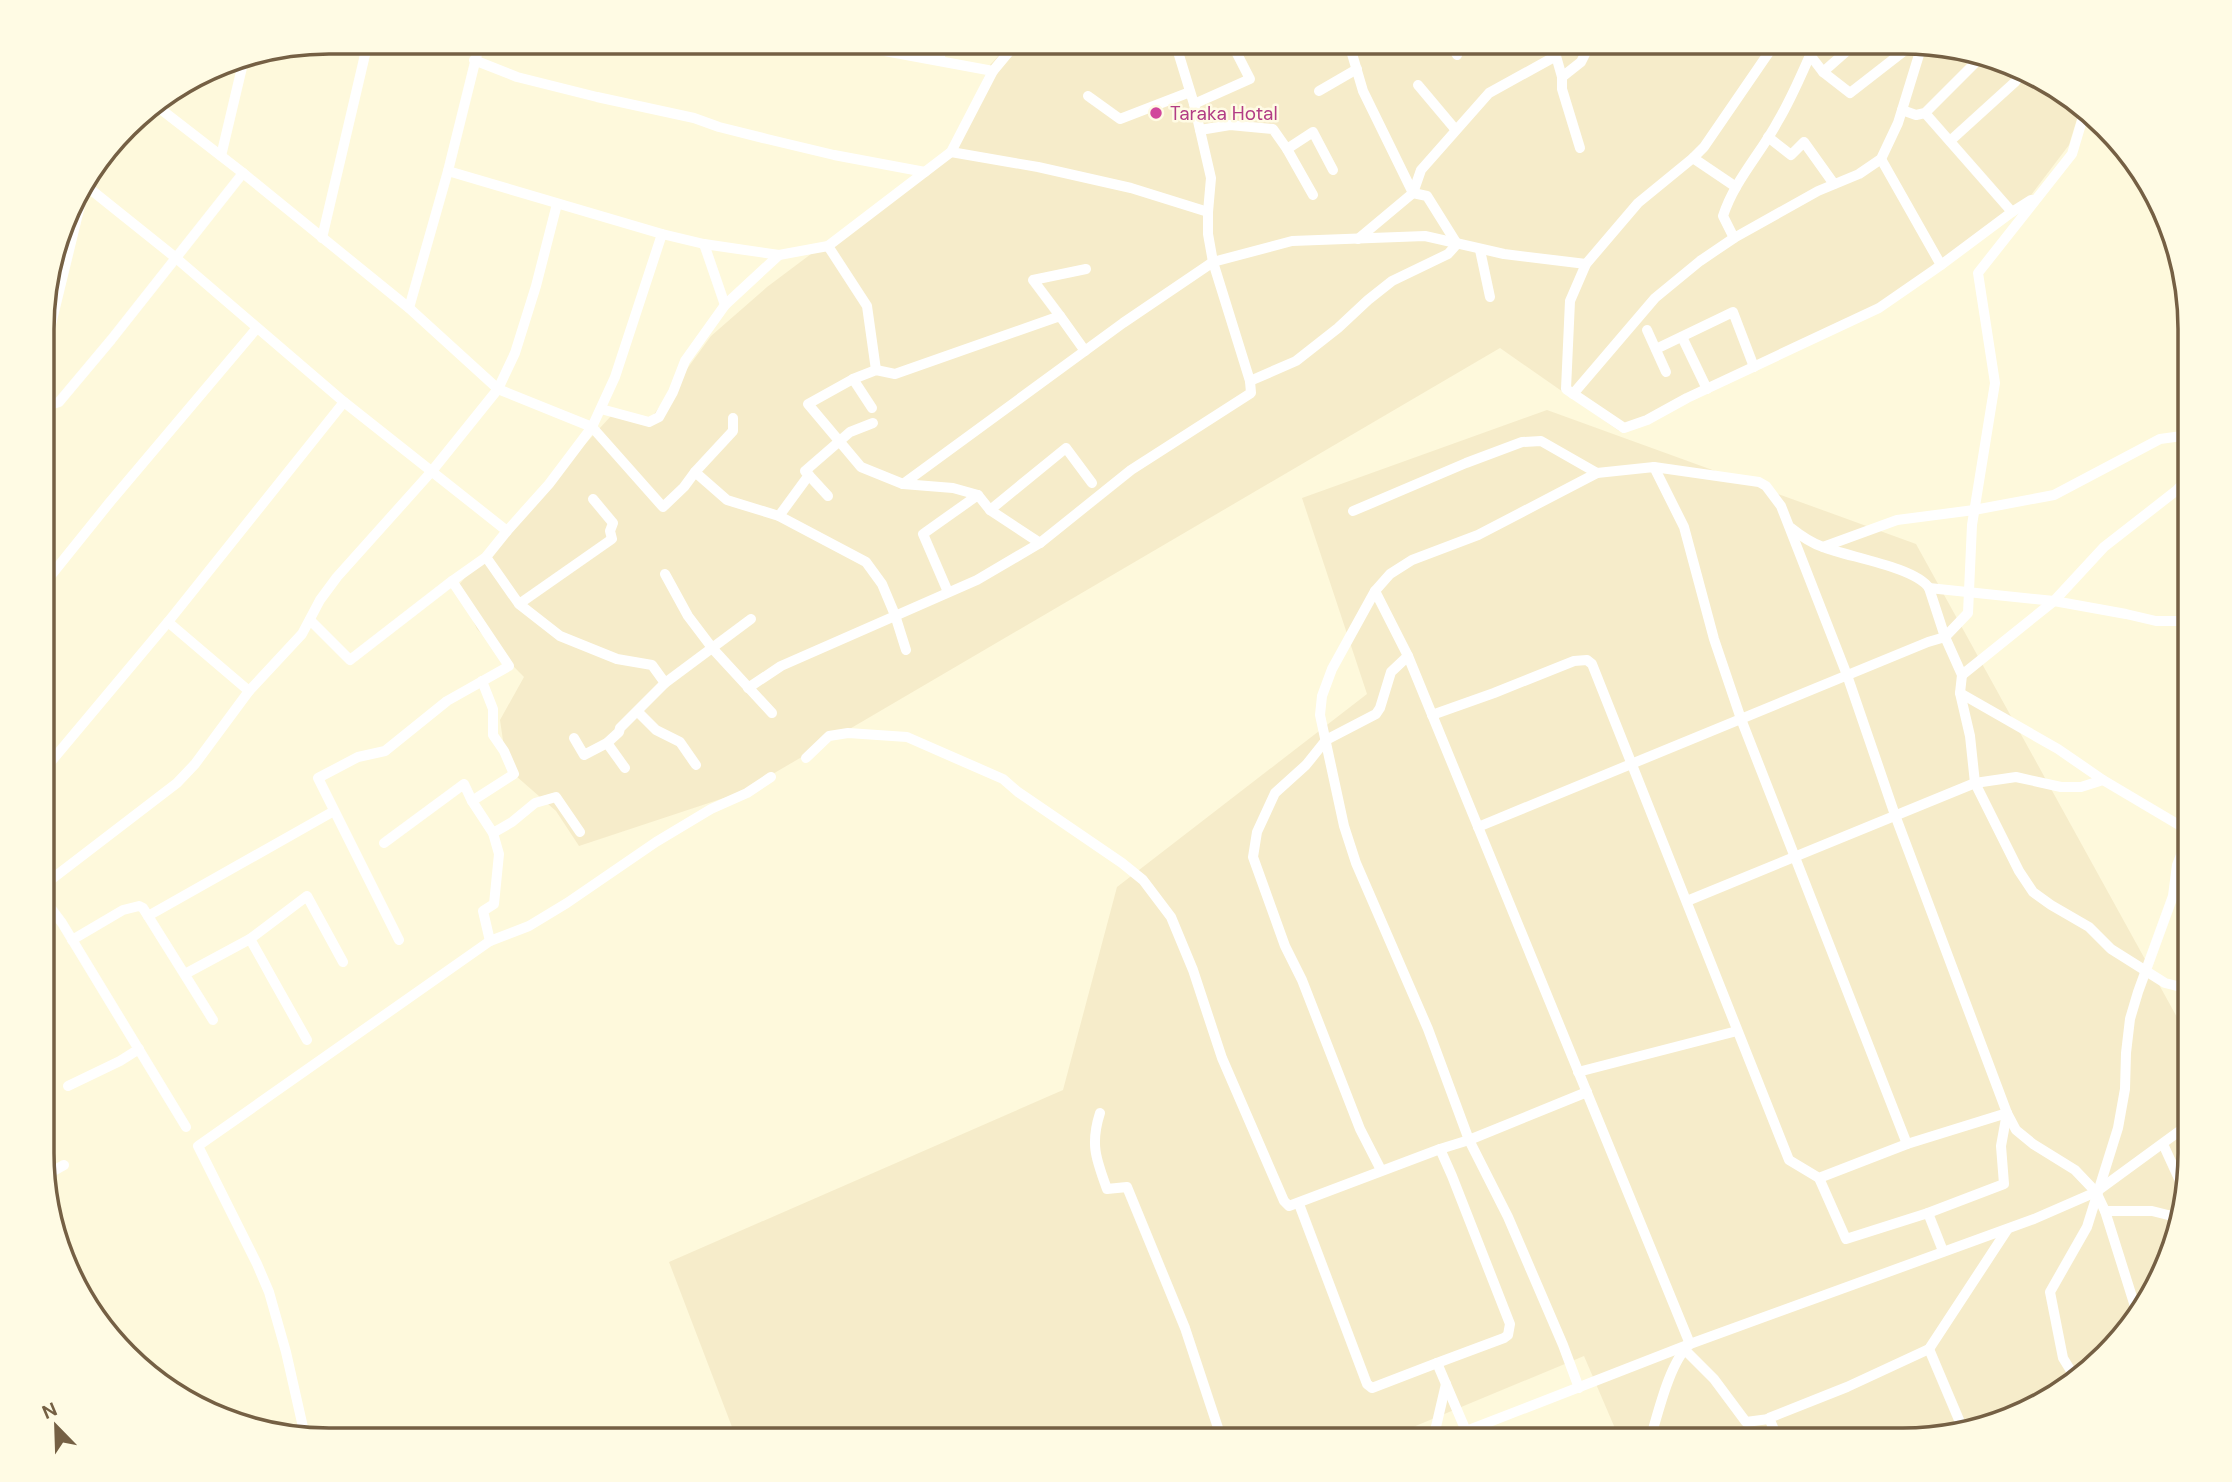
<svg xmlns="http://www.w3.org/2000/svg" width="2232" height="1482" font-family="'DM Sans',sans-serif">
  <rect width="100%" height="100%" fill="#fef9dc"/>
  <g fill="#f6ecca">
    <path d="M1011,42H1903L1995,57L2063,91L2080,109L2069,145L2019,211L1885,309L1691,401L1619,431L1500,348L742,792L579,846L556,811L507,768L500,720L524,677L477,629L457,587L512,523L611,416L649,421L711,336L767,287L951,149L990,65Z"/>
    <path d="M1547,410L1916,544L2189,1039V1171L2175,1245L2141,1313L2046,1402L1921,1439L1620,1440L1584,1356L1382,1440H737L669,1262L1063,1090L1117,887L1367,694L1302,498Z"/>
  </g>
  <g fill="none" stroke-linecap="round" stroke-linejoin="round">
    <g stroke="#fff" stroke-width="10">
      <path d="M836,42L993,71"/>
      <path d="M937,42L941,61"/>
      <path d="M1088,42H1089"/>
      <path d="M1450,42L1457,55"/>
      <path d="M1549,42L1556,56L1562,77V89L1580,148"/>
      <path d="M1776,42L1704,147L1693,158L1638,203L1586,264L1570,301L1566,389L1624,428L1647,420L1687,398L1879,308L1934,270L1941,265L1881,159"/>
      <path d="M1810,55L1823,72L1850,93L1913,44"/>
      <path d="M474,60L517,77L597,97L694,118L719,127L767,139L834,155L925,172"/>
      <path d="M1823,72L1857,42"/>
      <path d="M1562,77L1581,62L1591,42"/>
      <path d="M1418,85L1455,129"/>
      <path d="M1319,91L1357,69"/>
      <path d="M1088,96L1120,119L1190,92"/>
      <path d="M154,104L243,173L409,308L498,389L592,427L663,507L684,487L695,472L727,500L779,516L866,562L882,584L895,615L906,650"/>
      <path d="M1194,104L1250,79L1231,42"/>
      <path d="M1902,110L1916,115L1925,113L1983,55"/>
      <path d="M1925,113L2012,212"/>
      <path d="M1200,130L1230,125L1273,129L1287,149L1313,195"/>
      <path d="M1768,137L1791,155L1804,142L1834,184"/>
      <path d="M1950,141L2015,82L2023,71"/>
      <path d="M1287,149L1313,132L1333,170"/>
      <path d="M951,152L1038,167L1131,188L1208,212"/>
      <path d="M221,156L244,59"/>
      <path d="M1693,158L1736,187"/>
      <path d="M448,171L662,234L704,244L779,255"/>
      <path d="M85,185L176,258L344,402L507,531L486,557L452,581L509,666L447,701L385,751L358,757L318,778L399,940"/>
      <path d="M322,238L368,42"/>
      <path d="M1734,238L1723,216C1734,181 1761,153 1778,121C1793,96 1804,68 1816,42"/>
      <path d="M1358,239L1413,193L1421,170L1489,93L1556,56"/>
      <path d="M704,244L725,305"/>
      <path d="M828,246L867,306L876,370"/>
      <path d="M1480,250L1490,297"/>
      <path d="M1941,265L2012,212L2031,200"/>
      <path d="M44,292L59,290"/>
      <path d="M409,308L448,171L480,42"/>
      <path d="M1060,316L1033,280L1086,269"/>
      <path d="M1647,330L1666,372"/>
      <path d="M1682,337L1707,389"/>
      <path d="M1656,349L1733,312L1754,367"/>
      <path d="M44,353L85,185"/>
      <path d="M853,379L872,408"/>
      <path d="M1250,381L1296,361L1338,328L1368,300L1392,281L1448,254L1457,244L1427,196L1413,193L1363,91L1350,47L1347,42"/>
      <path d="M1573,394L1655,298L1700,261L1734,238L1818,191L1859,174L1881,159L1898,123L1922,45"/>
      <path d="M44,407L59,402L111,340L243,173"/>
      <path d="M601,409L649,422L659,417L673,392L685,361L725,305L779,255L828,246L951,152L993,71L1017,42"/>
      <path d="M1654,467L1759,482L1766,486L1781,506L1847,675L1895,815L2007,1113L2016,1130L2033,1144L2075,1170L2096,1192L2105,1211L2138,1316"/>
      <path d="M695,472L733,431V418"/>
      <path d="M903,484L1123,323L1213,262L1292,241L1425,236L1504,254L1586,264"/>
      <path d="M828,496L805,471L850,432L873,423"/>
      <path d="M990,510L1066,448L1092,483"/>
      <path d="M1353,511L1466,463L1522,442L1541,441L1597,473L1654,467L1684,527L1714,639L1741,719L1907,1144"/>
      <path d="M779,516L809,475"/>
      <path d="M1791,528C1801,536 1811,543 1823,547C1848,557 1915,567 1929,588L1945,637L1962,675L1960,693L1970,736L1975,783L2019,871L2033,892L2051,905L2089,927L2111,949L2165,983L2189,989"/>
      <path d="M507,531L549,484L592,427L615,377L662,234"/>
      <path d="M1040,543L990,510L978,495L953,488L903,484L861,467L808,404L853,379L876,370L895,374L1060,316L1085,351"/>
      <path d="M1823,547L1897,520L1974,510L2054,495L2160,439L2189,435"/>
      <path d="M486,557L519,604L560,636L617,659L652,665L665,683"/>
      <path d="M665,574L688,616L713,649L772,713"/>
      <path d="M44,584L110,502L257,328"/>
      <path d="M1929,588L2054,601L2126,614L2156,621H2189"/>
      <path d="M1375,591L1408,656L1690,1344C1670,1361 1658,1413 1650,1440"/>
      <path d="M948,592L923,534L978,495"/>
      <path d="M519,604L612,539L610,531L613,523L593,499"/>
      <path d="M310,620L350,660L452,581"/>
      <path d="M168,622L249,691"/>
      <path d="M1962,675L2054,601L2104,547L2177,490L2189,477"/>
      <path d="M482,681L493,709V735L504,751L514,774L472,801L493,833L499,854L494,904L483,911L490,941"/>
      <path d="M748,688L781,666L977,580L1040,543L1131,470L1251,393L1250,381L1213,262L1208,234V212L1211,178L1194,104L1175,42"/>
      <path d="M638,712L656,730L680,742L696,765"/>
      <path d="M1432,715L1494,693L1574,661L1587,660L1592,664L1789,1160L1819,1178L1907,1144L2007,1113"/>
      <path d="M574,738L584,755L607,743L619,732L620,728L665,683L751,619"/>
      <path d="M607,743L625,768"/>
      <path d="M806,758L829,736L848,733L907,737L1003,779L1018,792L1122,863L1143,880L1171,917L1193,970L1222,1058L1284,1201L1289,1206L1440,1149L1452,1176L1510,1324L1508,1335L1504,1338L1437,1363L1466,1431"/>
      <path d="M44,770L168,622L344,402"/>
      <path d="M2103,780L2189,831"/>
      <path d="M1478,827L1928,642L1945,637L1968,613L1972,525L1995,383L1978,273L2072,154L2084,114"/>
      <path d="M493,833L512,822L535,803L556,797L580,832"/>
      <path d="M384,843L464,784L472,801"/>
      <path d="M44,885L177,783L195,764L249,691L302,634L320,600L337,577L432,471L498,389L515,353L536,286L557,204"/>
      <path d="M44,899L62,923L186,1127"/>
      <path d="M1687,901L1975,783L2016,777L2061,787H2081L2103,780L2058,749L1960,693"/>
      <path d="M148,916L334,811"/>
      <path d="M250,939L307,1040"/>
      <path d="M72,940L123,910L139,906L143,908L213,1020"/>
      <path d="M185,974L250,939L307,896L343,962"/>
      <path d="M1578,1072L1737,1031"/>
      <path d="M68,1086L120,1061L139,1049"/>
      <path d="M1100,1113C1090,1144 1096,1159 1107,1189L1127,1187L1185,1328L1222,1440"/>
      <path d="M2163,1144L2185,1192"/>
      <path d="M1440,1149L1469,1140L1587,1092"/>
      <path d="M1381,1170L1360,1129L1302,980L1285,946L1253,857L1257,832L1275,793L1306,765L1326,740L1376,714L1380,708L1391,672L1408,656"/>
      <path d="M44,1176L64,1165"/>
      <path d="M1819,1178L1846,1239L1928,1213L2004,1184L2001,1146L2007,1113"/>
      <path d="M1299,1204L1367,1384L1372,1388L1437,1363"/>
      <path d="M2105,1211H2152L2180,1218"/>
      <path d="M1928,1213L1943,1251"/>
      <path d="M1684,1349L1714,1379L1746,1422L1769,1419"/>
      <path d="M1929,1349L1962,1427"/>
      <path d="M2074,1376L2063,1358L2050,1292L2087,1227L2118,1128L2125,1089L2126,1053L2130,1019L2138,992L2173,896L2177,865L2189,835"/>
      <path d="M1579,1388L1563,1345L1508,1217L1469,1140L1428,1029L1356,863L1344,826L1320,715L1322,696L1332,669L1375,591L1390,574L1412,560L1478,535L1597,473"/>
      <path d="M305,1436L286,1352L269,1292L257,1264L198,1146L490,941L529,926L567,903L656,842L711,809L747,793L771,777"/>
      <path d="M1778,1439L1769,1418L1847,1387L1929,1349L2007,1230"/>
      <path d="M1041,1440L1059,1433L1068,1436L1070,1440"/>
      <path d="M1431,1440L1435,1431L1446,1384"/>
      <path d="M1443,1440L1690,1344L2034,1219L2096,1192L2189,1124"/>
    </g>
  </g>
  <circle fill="#d1479c" stroke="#fffbe4" stroke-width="2.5" cx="1156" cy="113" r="7"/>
  <g text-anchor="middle" stroke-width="5" stroke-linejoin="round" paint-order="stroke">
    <g font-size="19" fill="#b23c85" stroke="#fffbe4" text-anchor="start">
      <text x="1170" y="120">Taraka Hotal</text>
    </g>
  </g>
  <path d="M0 0H2232V1482H0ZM329 54H1903A275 275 0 0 1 2178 329V1153A275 275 0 0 1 1903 1428H329A275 275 0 0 1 54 1153V329A275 275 0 0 1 329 54Z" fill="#fffbe4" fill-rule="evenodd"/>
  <path fill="none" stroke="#756044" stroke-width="3.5" d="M329 54H1903A275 275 0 0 1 2178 329V1153A275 275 0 0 1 1903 1428H329A275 275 0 0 1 54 1153V329A275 275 0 0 1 329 54Z"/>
  <g transform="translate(56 1426) rotate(337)" stroke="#fffbe4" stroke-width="5" paint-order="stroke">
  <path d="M0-5L12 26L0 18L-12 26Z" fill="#756044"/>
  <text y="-10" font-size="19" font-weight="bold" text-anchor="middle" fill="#756044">N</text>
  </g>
</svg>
